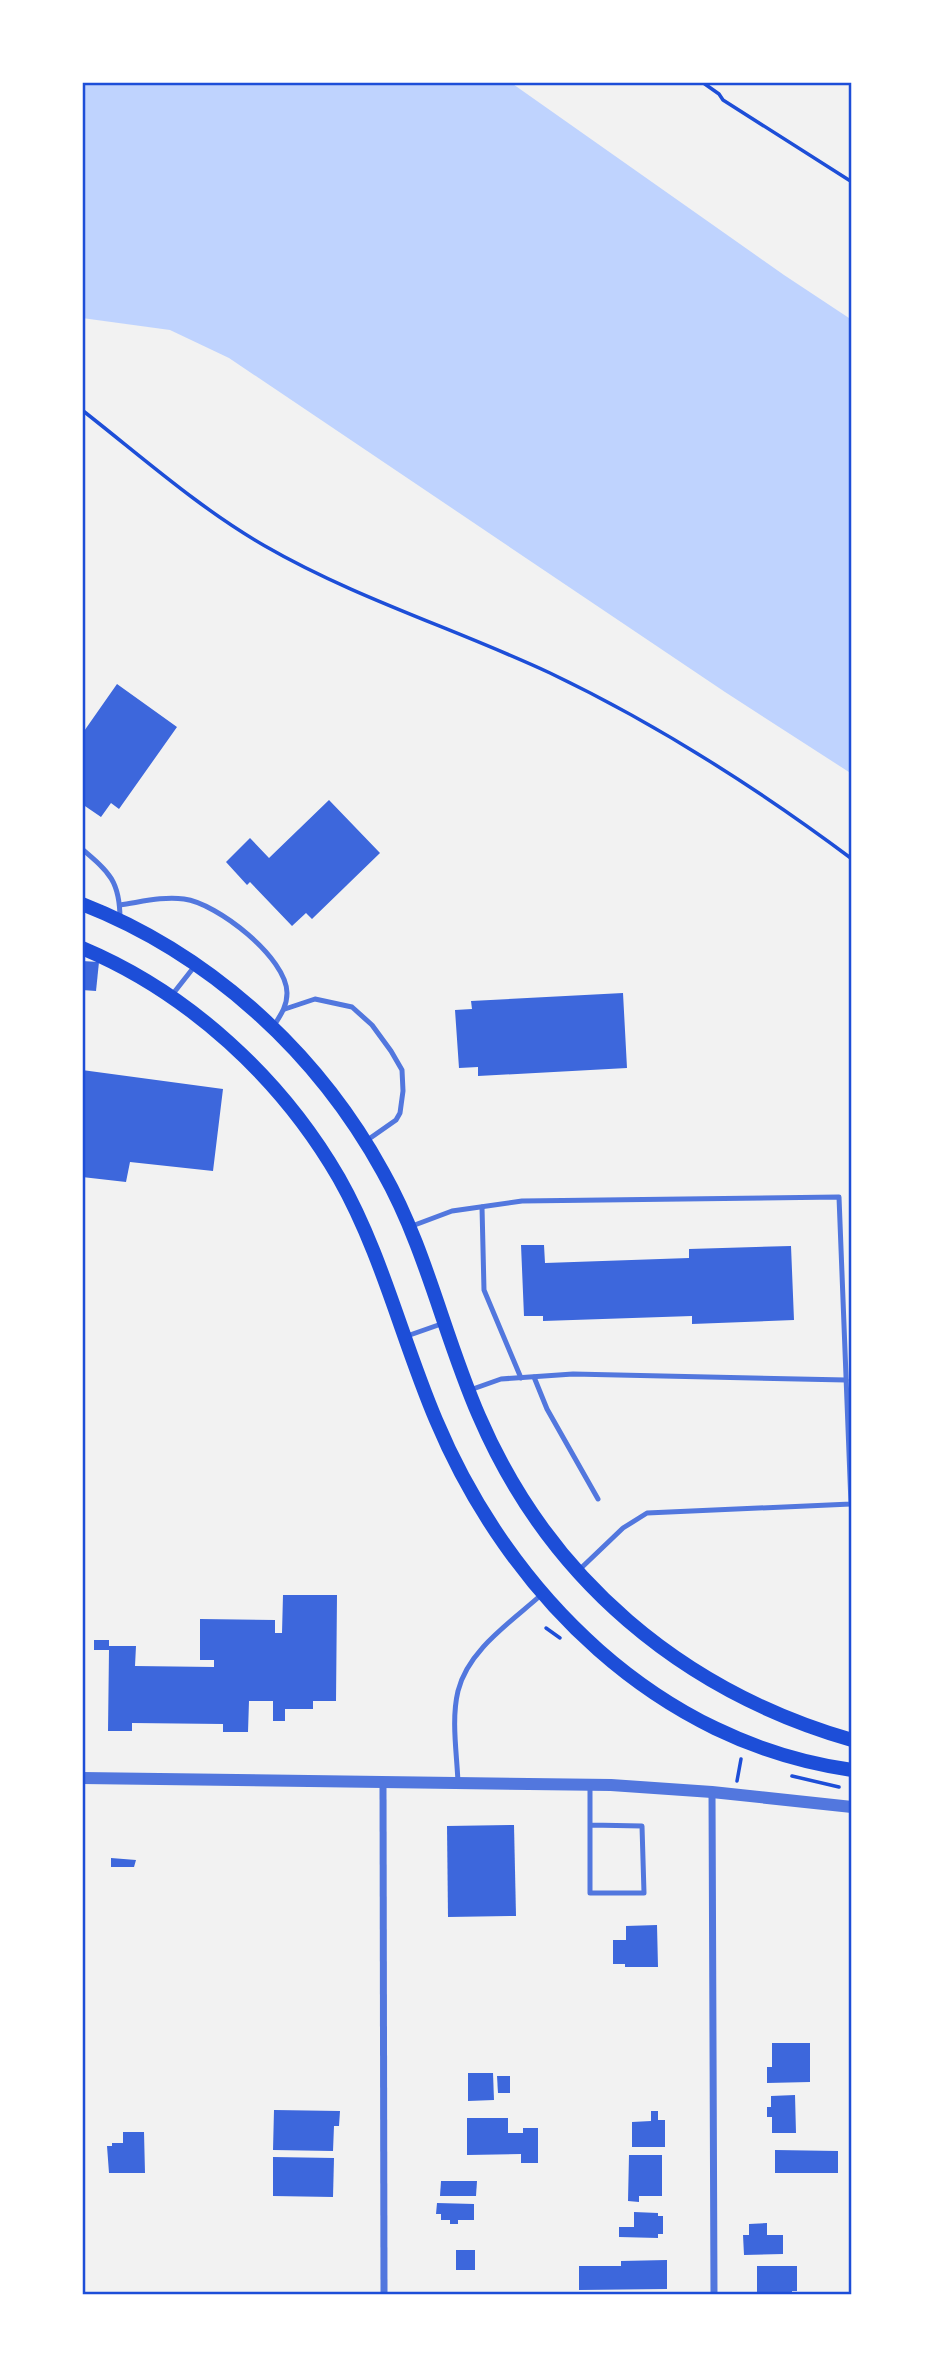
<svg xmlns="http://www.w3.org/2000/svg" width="934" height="2377" font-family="'Fira Sans Condensed',sans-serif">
  <rect width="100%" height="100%" fill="#f2f2f2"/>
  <path fill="#bfd3fe" d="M82,82H510L784,275L852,320V774L725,692L229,358L170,330L82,318Z"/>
  <g fill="#3d67dc">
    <path d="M117,684L177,727L119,809L111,803L101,817L82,804V734Z"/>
    <path d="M329,800L380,853L312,919L306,913L292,926L250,882L247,885L226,862L250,838L269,858Z"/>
    <path d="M82,961L99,962L96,991L82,990Z"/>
    <path d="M623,993L627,1068L478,1076V1067L459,1068L455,1010L472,1009L471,1001Z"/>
    <path d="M82,1070L223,1089L213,1171L130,1162L126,1182L82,1177Z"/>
    <path d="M521,1245H544L545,1263L689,1258V1249L791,1246L794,1320L692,1324V1316L543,1321V1316H524Z"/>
    <path d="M283,1595H337L336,1701H313V1709H285V1721H273V1701H249L248,1732H223V1724L132,1723V1731H108L109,1650H94V1640H109V1646H136L135,1666L214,1667V1660H200V1619L275,1620V1633H282Z"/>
    <path d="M514,1825L516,1916L448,1917L447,1826Z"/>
    <path d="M111,1858L136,1860L134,1867H111Z"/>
    <path d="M657,1925L658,1967H625V1964H613V1940H626V1926Z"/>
    <path d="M772,2043H810V2082L767,2083V2067H772Z"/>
    <path d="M468,2073H493L494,2100L468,2101Z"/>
    <path d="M497,2076H510V2093H498Z"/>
    <path d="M795,2095L796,2133H772V2117H767V2107H771V2096Z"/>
    <path d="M274,2110L340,2111L339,2126H334L333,2151L273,2150Z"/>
    <path d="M651,2111H658V2120H665V2147H632V2122L651,2121Z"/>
    <path d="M467,2118H508V2133H523V2128H538V2163H521V2154L467,2155Z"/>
    <path d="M123,2132H144L145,2173H109L107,2146H112V2143H123Z"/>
    <path d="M775,2150L838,2151V2173H775Z"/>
    <path d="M629,2155H662V2196H639V2202L628,2201Z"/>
    <path d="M273,2157L334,2158L333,2197L273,2196Z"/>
    <path d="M441,2181H477L476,2196H440Z"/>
    <path d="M437,2203L474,2204V2220H458V2224H450V2220H441V2214H436Z"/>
    <path d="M634,2212L658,2213V2216H663V2234H658V2238L619,2237V2227H634Z"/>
    <path d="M767,2223V2235H783V2254L744,2255L743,2235H749V2224Z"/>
    <rect x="456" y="2250" width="19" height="20"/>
    <path d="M667,2260V2289L579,2290V2266H621V2261Z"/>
    <path d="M757,2266H797V2291H792V2295H757Z"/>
    <rect x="439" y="2292" width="38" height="3"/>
  </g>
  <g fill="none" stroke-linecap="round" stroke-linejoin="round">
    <g stroke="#1d4ed8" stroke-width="3.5">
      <path d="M702,82L719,94L723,100L852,182"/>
      <path d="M82,410C142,457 199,508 265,546C355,598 456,629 550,673C657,724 757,788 852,859"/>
      <path d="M546,1628L560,1638"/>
      <path d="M792,1776L839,1787"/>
      <path d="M737,1781L741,1759"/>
    </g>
    <g stroke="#5277de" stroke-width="5">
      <path d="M82,849C109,872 120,881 120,919"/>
      <path d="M120,905C141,902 163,896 184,899C217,903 287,958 287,993C287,1007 280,1016 273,1027"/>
      <path d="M172,995L194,967"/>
      <path d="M285,1009L315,999L352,1007L372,1025L391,1051L402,1070L403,1091L400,1113L396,1120L366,1141"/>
      <path d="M482,1207L484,1290L521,1378"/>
      <path d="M412,1226L452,1211L522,1201L839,1197L851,1504L647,1513L623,1528L578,1571"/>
      <path d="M407,1336L444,1323"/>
      <path d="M534,1377L547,1409L598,1499"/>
      <path d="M470,1390L501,1379L573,1374L846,1380"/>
      <path d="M458,1783C457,1754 451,1720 458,1691C468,1650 511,1622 541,1595"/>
      <path d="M590,1784V1893H644L642,1826L590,1825"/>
    </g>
    <g stroke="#5277de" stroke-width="7">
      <path d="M383,1783L384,2295"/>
      <path d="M712,1792L714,2295"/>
    </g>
    <path stroke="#5277de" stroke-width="12" d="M82,1778L611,1785L712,1792L852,1807"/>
    <g stroke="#1d4ed8" stroke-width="14">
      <path d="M82,904C210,954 317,1052 383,1172C426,1248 444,1336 479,1416C549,1579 682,1691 852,1740"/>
      <path d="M82,948C189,993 281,1078 339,1178C382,1254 402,1340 436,1420C509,1594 658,1743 852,1770"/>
    </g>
  </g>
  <rect width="934" height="2377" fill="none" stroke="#ffffff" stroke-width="168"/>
  <rect x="84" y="84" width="766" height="2209" fill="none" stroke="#1d4ed8" stroke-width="2.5"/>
</svg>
